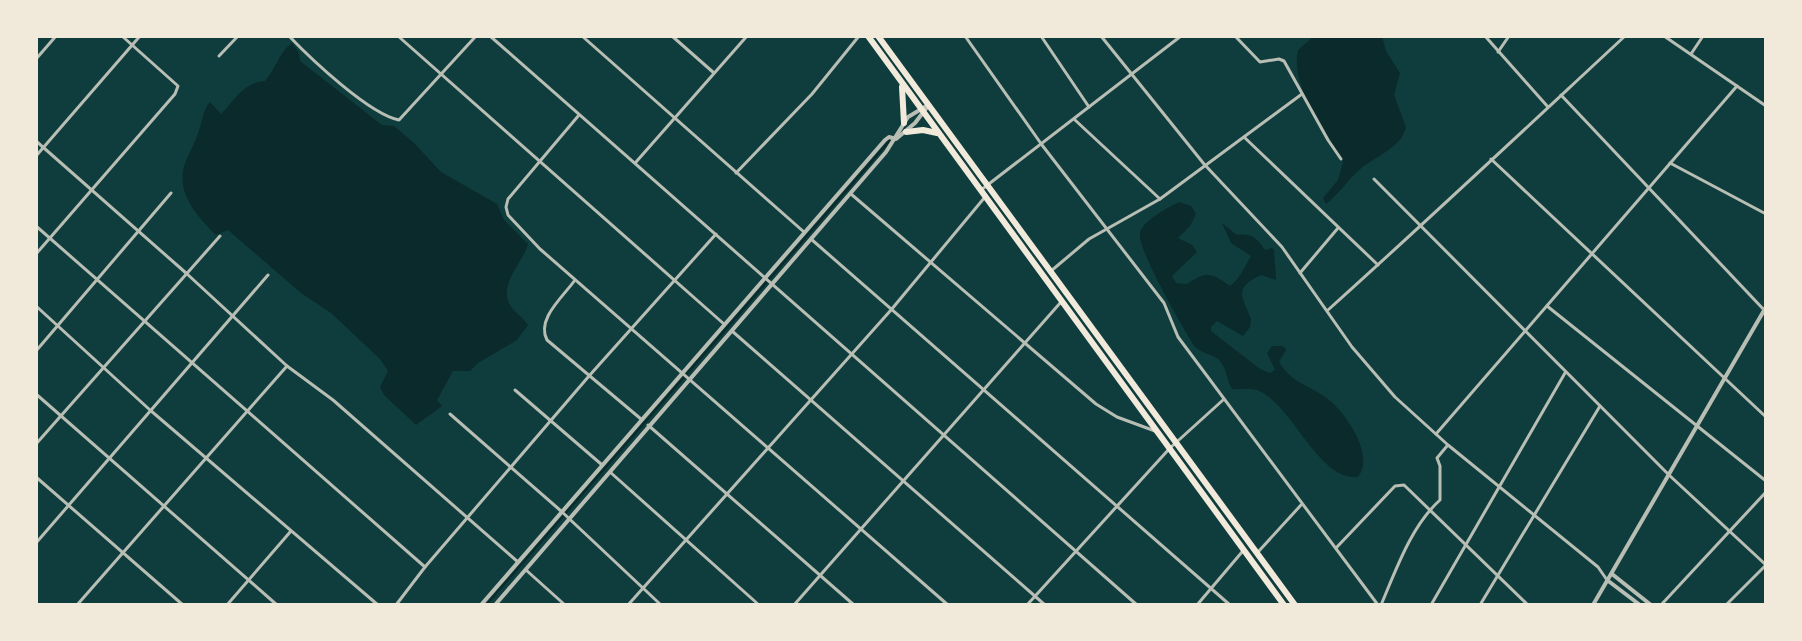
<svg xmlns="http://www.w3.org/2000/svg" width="1802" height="641" font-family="'DM Sans',sans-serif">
  <rect width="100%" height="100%" fill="#0f3d3e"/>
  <g fill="#0a2a2b">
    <path d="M1314,36H1382L1386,51L1400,73L1394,95L1406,127C1402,148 1373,157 1358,171C1347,181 1338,195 1326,204L1323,198L1338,180L1343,162C1328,131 1289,87 1298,50Z"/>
    <path d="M292,43L299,53L300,61L382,125L394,126L414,143L441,172L497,204L504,220L528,244C523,263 498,284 510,305C515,313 523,317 528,325L517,340L478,363L470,371H453L437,400L442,406L416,425L384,395L380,387L388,371L380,359L331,313L301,293L228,230L216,235C199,218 179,197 183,171C185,159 193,148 197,136C202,125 202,111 210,102L221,114C237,98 242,83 265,81C276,69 279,52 292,43Z"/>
    <path d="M1179,202L1191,206L1196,214L1190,226L1178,238L1192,245L1197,252L1172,276L1176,283L1187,284C1207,271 1210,272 1230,286C1240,279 1245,266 1251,256L1231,243L1222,223L1237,235C1251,233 1258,239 1265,250L1272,248L1274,250L1276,280L1261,275C1233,288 1242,296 1251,319L1250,327L1243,336L1217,321L1211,327V331L1260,369L1270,373L1275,370L1267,353L1272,346H1283L1286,350L1279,362C1293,385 1311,385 1329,400C1347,415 1375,455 1358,477C1318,481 1293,404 1257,390C1249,388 1240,390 1232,389C1226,379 1227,367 1218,359C1210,353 1203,354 1195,347C1184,330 1137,249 1140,233C1142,221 1169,207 1179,202Z"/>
  </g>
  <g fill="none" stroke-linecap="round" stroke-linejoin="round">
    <path stroke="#0a2a2b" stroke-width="2" d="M486,605L891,139"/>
    <g stroke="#b8beb3" stroke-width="3">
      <path d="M289,36C311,59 369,114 399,120L476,36"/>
      <path d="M398,36L724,324"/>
      <path d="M490,36L1137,605"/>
      <path d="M582,36L804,232"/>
      <path d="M672,36L714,73"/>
      <path d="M965,36L1042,145L1164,303L1178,337L1378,605"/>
      <path d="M1041,36L1089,107"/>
      <path d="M1101,36L1204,164L1282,247L1352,347L1395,397L1448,445L1598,567L1607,580"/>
      <path d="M1235,36L1260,62L1279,59L1284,61L1328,140L1341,159"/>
      <path d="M1485,36L1548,107"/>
      <path d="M1664,36L1766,106"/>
      <path d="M1498,52L1509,36"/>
      <path d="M1691,54L1703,36"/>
      <path d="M219,56L238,36"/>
      <path d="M36,59L56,36"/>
      <path d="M1561,95L1766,312"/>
      <path d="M579,115L508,199L506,207L508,215L540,249L948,605"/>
      <path d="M1075,120L1160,199"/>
      <path d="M1245,138L1378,265"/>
      <path d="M36,141L186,273L287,366L333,400L518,562"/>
      <path d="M36,156L140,36"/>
      <path d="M1491,159L1766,417"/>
      <path d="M636,162L747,36"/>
      <path d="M1670,163L1766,214"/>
      <path d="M736,173L812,94L859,36"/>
      <path d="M1374,179L1669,475L1766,565"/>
      <path d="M981,190L1181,36"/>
      <path d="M851,194L1096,404L1117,417L1155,431"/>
      <path d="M36,226L425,567"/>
      <path d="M811,239L1230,605"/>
      <path d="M36,254L175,94L178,86L122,36"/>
      <path d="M1051,271L1089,239L1160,199L1302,94"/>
      <path d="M1300,273L1338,228"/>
      <path d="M575,280C563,297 536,319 547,340L641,419"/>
      <path d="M36,306L150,410L378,605"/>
      <path d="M1547,306L1766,481"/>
      <path d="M1328,310C1428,220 1526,128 1625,36"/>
      <path d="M732,331L1045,605"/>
      <path d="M36,351L171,193"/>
      <path d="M515,390L601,464"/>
      <path d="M36,394L277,605"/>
      <path d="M450,414L561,511L661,605"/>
      <path d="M648,425L854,605"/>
      <path d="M1436,434L1737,86"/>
      <path d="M36,444L220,236"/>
      <path d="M610,472L759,605"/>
      <path d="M36,477L183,605"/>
      <path d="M36,543L268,275"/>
      <path d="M1336,548L1395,486L1404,485L1528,605"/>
      <path d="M1258,552L1301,505"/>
      <path d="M526,570L565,605"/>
      <path d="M77,605L287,366"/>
      <path d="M227,605L291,531"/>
      <path d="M396,605L425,567L589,376L716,234"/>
      <path d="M628,605L891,310L985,197"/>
      <path d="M794,605L1061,302"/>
      <path d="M1027,605L1170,448L1223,400"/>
      <path d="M1197,605L1242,552"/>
      <path d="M1381,605C1396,570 1411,526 1440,500V466L1437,458L1447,446"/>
      <path d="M1431,605L1565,373"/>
      <path d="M1480,605L1600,406"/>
      <path d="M1661,605L1766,492"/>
      <path d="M1726,605L1766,565"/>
    </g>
    <g stroke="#b8beb3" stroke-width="4">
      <path d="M1612,574L1651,605"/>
      <path d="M1607,580L1640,605"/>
      <path d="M481,605L885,140L889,137L896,139L915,123L928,106"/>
      <path d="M495,605L886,152L908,117L928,105"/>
      <path d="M1593,605L1766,307"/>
    </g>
    <g stroke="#f1e9da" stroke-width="6">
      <path d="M868,36L1284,605"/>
      <path d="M878,36L1295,605"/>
      <path d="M902,87L904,123"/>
      <path d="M906,132L923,130L937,133"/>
    </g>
  </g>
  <rect width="1802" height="641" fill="none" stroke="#f1e9da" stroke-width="76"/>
</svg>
